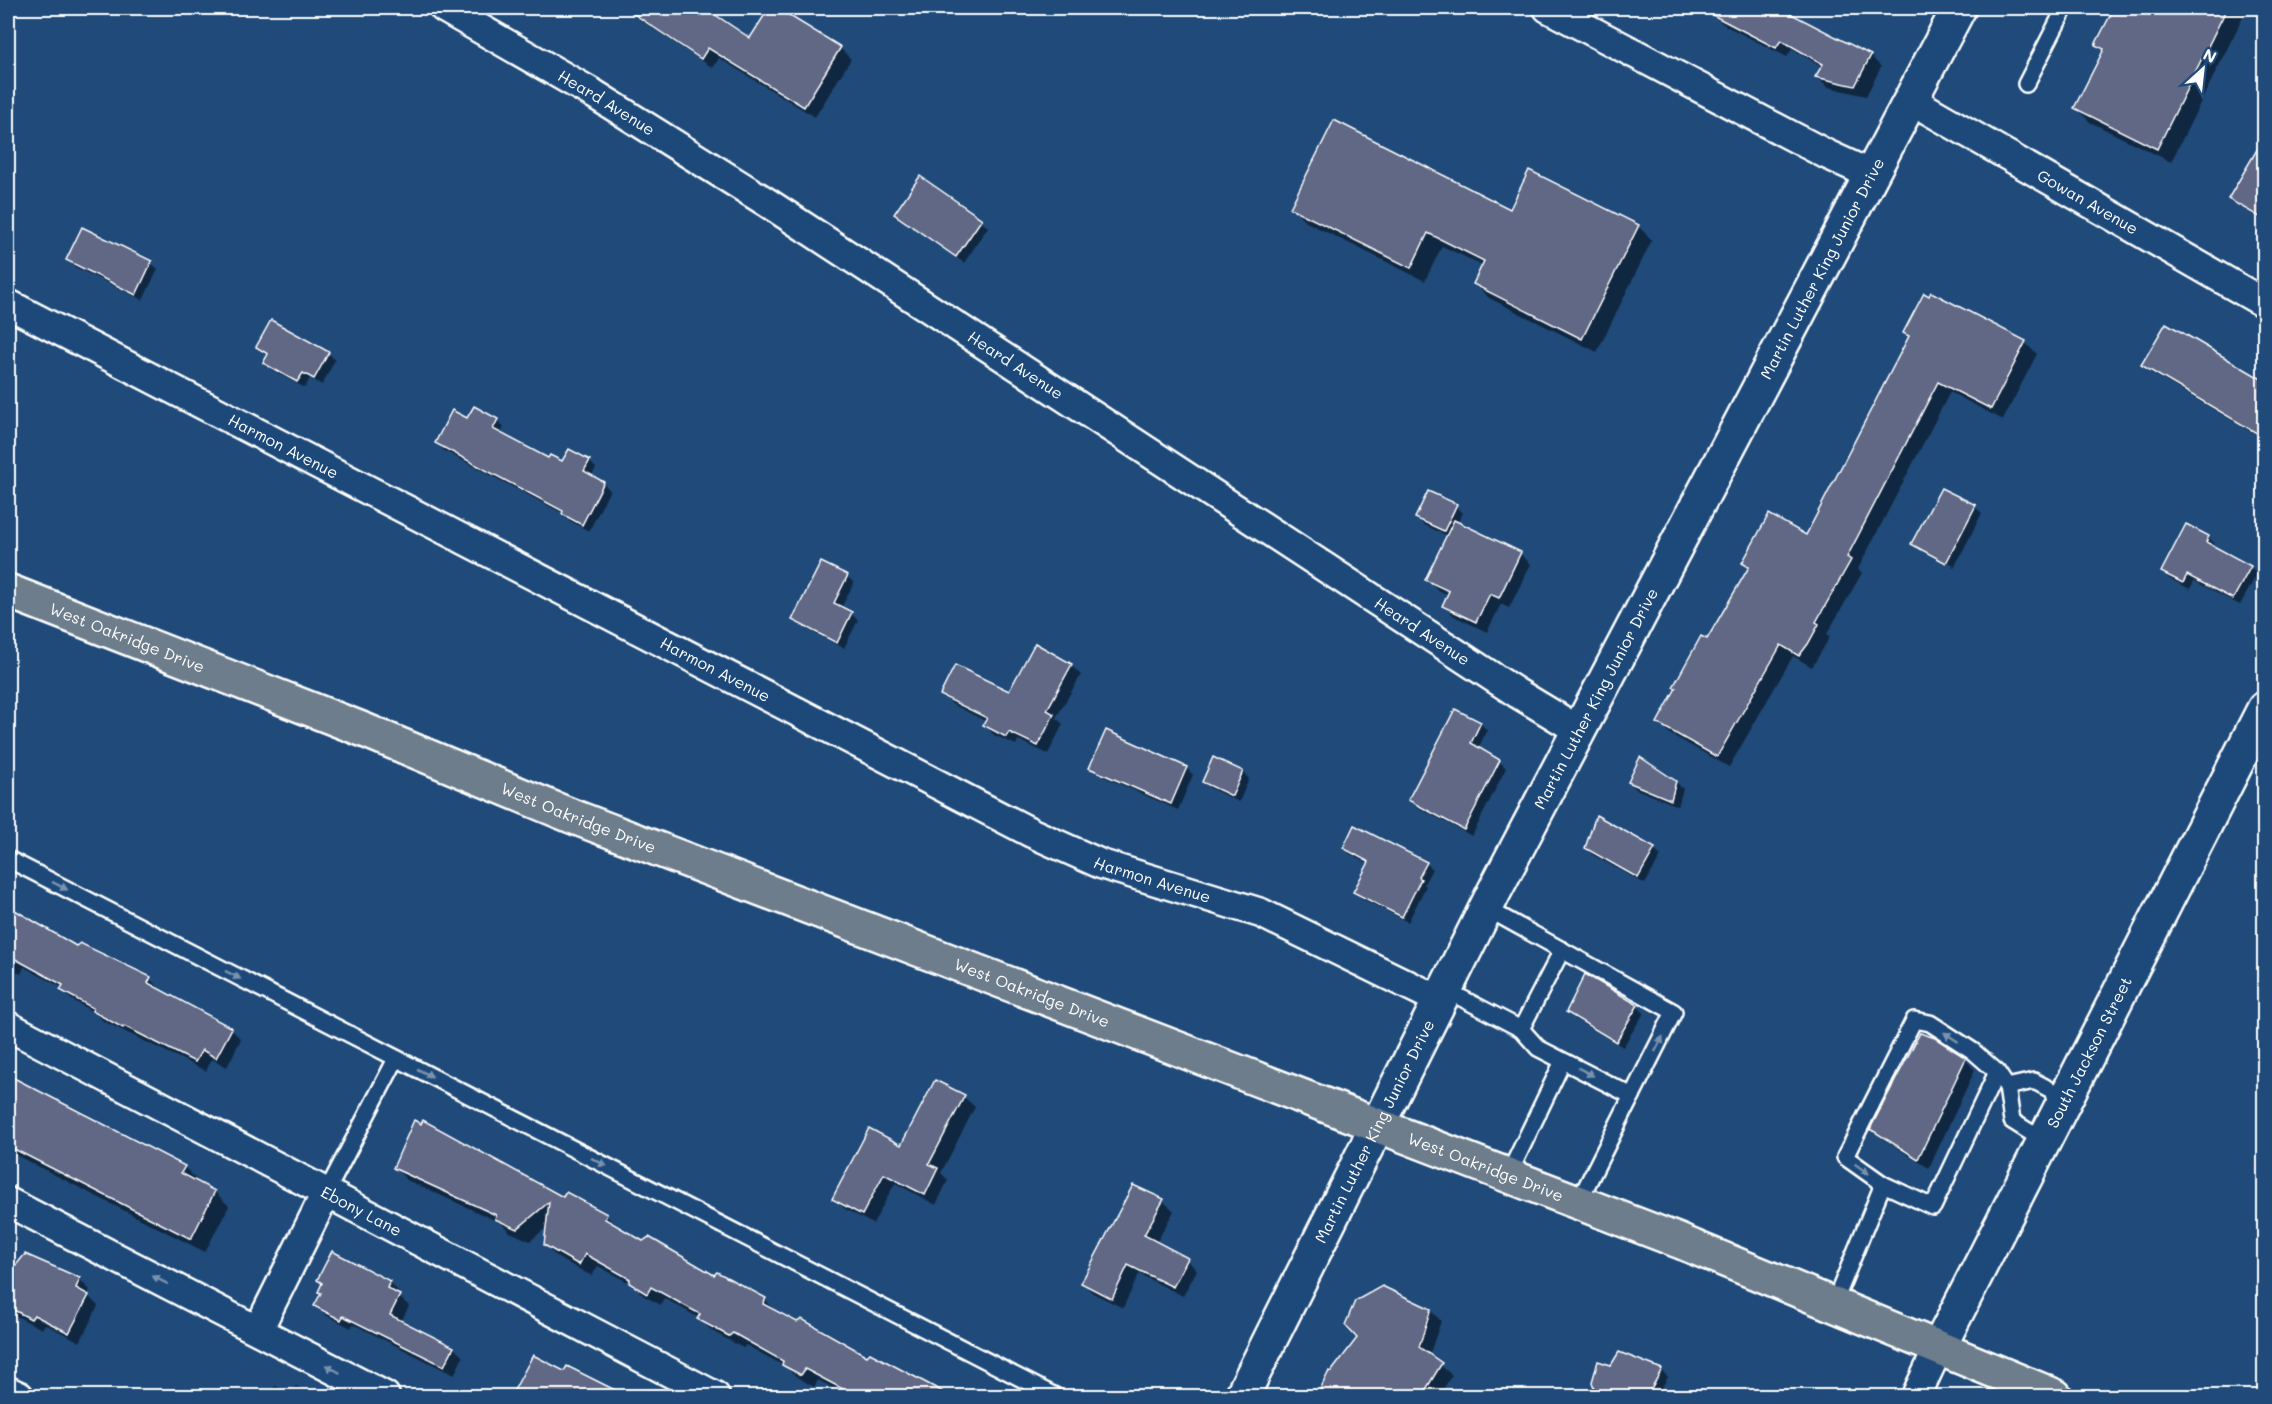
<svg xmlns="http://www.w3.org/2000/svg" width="2272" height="1404" font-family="Mali,sans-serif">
  <rect width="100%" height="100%" fill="#1f4a7a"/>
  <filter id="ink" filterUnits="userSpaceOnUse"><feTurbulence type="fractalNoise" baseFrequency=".0167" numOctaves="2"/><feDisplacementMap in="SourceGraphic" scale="12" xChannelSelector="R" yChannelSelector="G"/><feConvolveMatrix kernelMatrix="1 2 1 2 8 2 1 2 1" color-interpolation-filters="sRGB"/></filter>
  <g filter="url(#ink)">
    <g fill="#0007">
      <path d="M627,8H702L750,40L771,8H774L840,48L851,59L815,117L719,58L713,68L636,17Z"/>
      <path d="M1703,8H1777L1871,56L1881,67L1866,96L1828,87L1817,77L1823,67L1792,49L1787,57L1726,26Z"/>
      <path d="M2125,8H2240L2245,13L2171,162L2090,122L2076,108L2104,52L2097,45L2121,16Z"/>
      <path d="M2264,164V221L2237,205L2230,198Z"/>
      <path d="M920,178L988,227L964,263L896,214Z"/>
      <path d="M1292,207L1511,211L1638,226L1652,240L1597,352L1489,298L1475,284L1484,266L1442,246L1425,281L1306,222Z"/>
      <path d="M83,229L151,263L158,269L143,300L75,267L68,260Z"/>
      <path d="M1905,333L2025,343L2037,354L2003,420L1950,392L1858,569L1862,573L1827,634L1830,637L1812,667L1793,656L1729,767L1670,734L1659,722L1750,569L1744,563L1807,537L1910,337Z"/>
      <path d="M258,347L328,353L335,360L322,385L310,378L305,388L272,370L265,363L269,356Z"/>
      <path d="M2143,365L2264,382V439L2150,372Z"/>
      <path d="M468,420H497L504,427L500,435L549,460L563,464L589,461L596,468L591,477L603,483L610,490L589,531L570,521L564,514L443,450L437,443Z"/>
      <path d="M1456,506L1463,513L1457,523L1520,554L1531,564L1509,608L1501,604L1487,632L1454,616L1444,605L1449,595L1438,590L1427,579L1448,536L1424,525L1417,518Z"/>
      <path d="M1975,507L1982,513L1954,568L1919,550L1952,567L1954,565L1919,547V550L1913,544Z"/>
      <path d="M2208,537L2215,544L2213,548L2250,567L2257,574L2240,605L2194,581L2190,589L2170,579L2163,572Z"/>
      <path d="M847,576L854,583L841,608L851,614L858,620L844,648L801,626L794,619Z"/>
      <path d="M1036,645L1072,666L1081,675L1056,718L1063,724L1048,754L1018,740L1016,745L994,735L985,725L987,722L952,704L942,695L1010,693Z"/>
      <path d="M1480,723L1487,730L1478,749L1499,761L1506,768L1472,836L1417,807L1410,800Z"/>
      <path d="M1214,759L1243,772L1249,779L1239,802L1210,788L1203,782Z"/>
      <path d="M1091,767L1186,768L1193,775L1178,810L1098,774Z"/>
      <path d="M1629,782H1676L1683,789L1678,806L1636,789Z"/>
      <path d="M1597,817L1654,850L1661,856L1645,884L1593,855L1586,848Z"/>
      <path d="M1344,848L1426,863L1432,869L1424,884L1426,886L1408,922L1361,898L1355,892L1369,864L1350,854Z"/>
      <path d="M12,910L77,948L150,979L160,989L159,990L231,1029L241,1039L227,1067L212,1059L206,1071L103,1021L95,1013L72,1000L62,990L63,988L24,967L21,974L8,967V913Z"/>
      <path d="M1637,1006L1644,1013L1623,1047L1575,1019L1568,1012Z"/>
      <path d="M1965,1059L1975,1070L1929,1168L1883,1139L1872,1128Z"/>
      <path d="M9,1078L184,1167L198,1181L197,1183L215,1192L229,1206L205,1252L8,1151V1081Z"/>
      <path d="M936,1082L964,1097L975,1107L941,1173L948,1180L936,1205L895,1183L873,1224L845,1209L834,1198L902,1147Z"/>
      <path d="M394,1167L564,1199L567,1194L606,1215L619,1229L714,1277L765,1299L777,1313L938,1391L940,1388L954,1396H848L818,1380L814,1387L797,1377L786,1367L746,1345L743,1348L712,1331L699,1318L664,1298L661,1305L644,1296L633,1285L598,1266L592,1276L558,1258L545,1245L548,1226L530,1241L510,1232L501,1223L407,1180Z"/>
      <path d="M1163,1201L1174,1211L1156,1243L1187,1260L1197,1270L1183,1296L1139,1274L1123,1308L1093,1293L1083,1283Z"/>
      <path d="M333,1253L390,1283L399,1292L397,1295L409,1306L401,1322L454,1348L463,1357L454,1375L353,1324L351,1328L326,1315L316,1306L323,1294V1284L319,1280Z"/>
      <path d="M26,1256L80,1280L90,1290L87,1295L98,1306L80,1342L45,1324L42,1329L16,1316L8,1307V1302Z"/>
      <path d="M1430,1310L1441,1321L1429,1356L1452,1375L1439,1396H1322L1324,1385Z"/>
      <path d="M1619,1353L1661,1370L1668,1377L1657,1396H1599L1598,1395Z"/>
      <path d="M533,1357L565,1373L568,1368L624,1396H513Z"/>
      <path d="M275,1386L289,1393L296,1386L318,1396H269Z"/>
    </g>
    <g fill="#616885" stroke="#fff" stroke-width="1.5">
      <path d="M625,8H705L750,38L769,8H777L841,47L804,107L708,48L701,59Z"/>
      <path d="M1699,8H1780L1871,55L1855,86L1815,77L1823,64L1781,40L1776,48Z"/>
      <path d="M2114,8H2227L2157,149L2074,108L2104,49L2095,45Z"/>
      <path d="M1334,120L1510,209L1529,170L1639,225L1582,339L1473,284L1484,261L1428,233L1411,268L1290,208Z"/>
      <path d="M2265,136V220L2228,199Z"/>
      <path d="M920,176L982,219L956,257L894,214Z"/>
      <path d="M82,227L152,261L136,295L66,260Z"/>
      <path d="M1931,292L2026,341L1991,409L1938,382L1847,557L1851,560L1816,622L1819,624L1808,644L1799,656L1781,645L1717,757L1657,723L1676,688L1673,687L1701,636L1707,639L1749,567L1742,563L1769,514L1806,535L1909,336L1903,333L1924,293L1929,296Z"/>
      <path d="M271,320L329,352L314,379L303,373L297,382L263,363L268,354L256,347Z"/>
      <path d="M2166,323L2265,381V438L2141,365Z"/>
      <path d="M474,406L498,419L493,429L548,458L550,455L562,461L569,449L590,460L584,471L604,482L582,525L562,514L563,511L435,443L452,410L467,418Z"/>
      <path d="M1941,488L1976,505L1946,563L1911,544Z"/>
      <path d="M1428,491L1457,504L1444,531L1415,518Z"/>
      <path d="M1454,520L1521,552L1499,598L1490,594L1476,622L1442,606L1449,591L1425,580Z"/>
      <path d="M2186,524L2209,536L2206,542L2251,566L2233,599L2187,575L2183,583L2161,572Z"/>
      <path d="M821,562L848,575L834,603L852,612L837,643L792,620Z"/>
      <path d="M1035,643L1072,664L1047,710L1054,714L1038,746L1009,732L1006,737L983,725L987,718L940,695L955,665L1009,691Z"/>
      <path d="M1455,709L1481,722L1471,743L1500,760L1464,830L1408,800Z"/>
      <path d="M1106,730L1187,767L1171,804L1089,768Z"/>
      <path d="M1213,757L1243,771L1232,796L1202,782Z"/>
      <path d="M1640,757L1676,781L1671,800L1628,782Z"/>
      <path d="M1596,815L1655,848L1638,878L1585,848Z"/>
      <path d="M1354,825L1427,862L1419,877L1421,879L1402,917L1353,892L1369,862L1343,848Z"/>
      <path d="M8,906L76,946L80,943L151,977L148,983L232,1028L216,1058L202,1050L195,1062L124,1026L123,1028L92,1011L93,1008L60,990L63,985L8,955Z"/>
      <path d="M1585,974L1638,1005L1616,1042L1566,1012Z"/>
      <path d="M1920,1033L1935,1038L1966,1058L1918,1159L1870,1129Z"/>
      <path d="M8,1075L185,1166L181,1173L215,1191L191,1239L8,1146Z"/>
      <path d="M935,1080L965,1095L929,1164L938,1168L925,1195L884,1174L862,1215L832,1199L869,1128L901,1145Z"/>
      <path d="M414,1120L421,1124L423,1120L563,1197L566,1192L607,1214L605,1219L643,1241L649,1237L714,1275L717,1272L766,1298L763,1304L797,1322L802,1319L867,1356L870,1353L951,1396H856L805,1369L801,1375L782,1365L783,1361L733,1333L729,1336L697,1319L700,1314L651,1287L647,1294L629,1283L630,1279L585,1254L579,1265L544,1245L549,1202L517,1229L495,1219L496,1215L393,1168Z"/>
      <path d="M1133,1185L1164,1199L1144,1235L1188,1258L1173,1287L1128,1265L1112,1299L1081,1283Z"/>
      <path d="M332,1251L390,1281L387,1288L400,1295L390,1315L454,1347L444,1366L343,1316L341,1320L314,1306L321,1293L318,1292L322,1283L317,1280Z"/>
      <path d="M25,1254L80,1278L76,1288L89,1295L69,1333L34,1315L31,1319L8,1307V1289L12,1270Z"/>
      <path d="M1382,1286L1431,1309L1419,1347L1442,1363L1422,1396H1317L1329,1371L1331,1372L1357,1338L1345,1325L1355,1301Z"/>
      <path d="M1619,1352L1662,1369L1647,1396H1597L1592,1382L1598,1361L1611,1365Z"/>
      <path d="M533,1355L564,1371L567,1366L627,1396H511Z"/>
    </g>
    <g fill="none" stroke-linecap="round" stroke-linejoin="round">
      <g stroke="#fff" stroke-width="20">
        <g id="lane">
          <path d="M2026,84L2065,8"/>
          <path d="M8,859L1055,1396"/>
          <path d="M1486,908L1674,1012L1578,1203"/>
          <path d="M1444,989L1521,1029L1538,1048L1632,1096"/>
          <path d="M1521,1029L1562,950"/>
          <path d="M2007,1087L2034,1081L2066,1098"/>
          <path d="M1508,1176L1563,1061"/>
          <path d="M1883,1184L1845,1157L1914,1020L1930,1023L1973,1051L1997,1072L2007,1087L2012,1121L2044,1141"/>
          <path d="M326,1193L396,1059"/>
          <path d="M1833,1306L1883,1184L1933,1207L1997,1072"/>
        </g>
      </g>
      <g stroke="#fff" stroke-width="33">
        <g id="street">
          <path id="s1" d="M444,8L594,94L768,203L1517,693L1580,731"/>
          <path d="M1548,8L1826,154L1872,175"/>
          <path id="s2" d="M1911,100L2264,303"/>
          <path id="s3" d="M8,304L1032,833L1101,864L1261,913L1439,1000"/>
          <path id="s4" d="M8,1026L715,1396"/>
          <path d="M8,1202L385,1396"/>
          <path d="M258,1330L326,1193"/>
          <path d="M8,1391L19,1396"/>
          <path d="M1916,1396L1938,1349"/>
        </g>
      </g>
      <g stroke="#fff" stroke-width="38">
        <g id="secondary">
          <path id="s5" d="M1938,1349L2264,709"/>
          <path id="s6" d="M1242,1396L1494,892L1959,8"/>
        </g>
      </g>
      <g stroke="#fff" stroke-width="38">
        <g id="primary">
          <path id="s7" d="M8,591L364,730L569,815L1679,1241L2055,1396"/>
        </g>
      </g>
      <use href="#lane" stroke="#1f4a7a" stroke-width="15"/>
      <use href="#street" stroke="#1f4a7a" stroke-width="28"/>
      <use href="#secondary" stroke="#1f4a7a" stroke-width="33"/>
      <use href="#primary" stroke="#6d7d8c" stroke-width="33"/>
    </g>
    <defs><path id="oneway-solid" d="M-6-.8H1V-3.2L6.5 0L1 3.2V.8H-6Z" transform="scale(1.5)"/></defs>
    <g fill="#7992af">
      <use href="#oneway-solid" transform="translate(60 886) rotate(27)"/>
      <use href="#oneway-solid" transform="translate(233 975) rotate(27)"/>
      <use href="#oneway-solid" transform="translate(1951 1037) rotate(-147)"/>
      <use href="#oneway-solid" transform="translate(1659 1044) rotate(-63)"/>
      <use href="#oneway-solid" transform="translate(1586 1072) rotate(27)"/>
      <use href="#oneway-solid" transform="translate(425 1073) rotate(27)"/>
      <use href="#oneway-solid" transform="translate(599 1162) rotate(27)"/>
      <use href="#oneway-solid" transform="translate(1862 1169) rotate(35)"/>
      <use href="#oneway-solid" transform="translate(160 1280) rotate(-153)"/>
      <use href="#oneway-solid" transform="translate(333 1369) rotate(-152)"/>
    </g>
  </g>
  <g text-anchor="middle" stroke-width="4.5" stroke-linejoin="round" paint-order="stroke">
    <g font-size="16" fill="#fff" stroke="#1f4a7a">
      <text dy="6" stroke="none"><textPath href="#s1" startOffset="188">Heard Avenue</textPath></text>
      <text dy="6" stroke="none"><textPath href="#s2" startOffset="204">Gowan Avenue</textPath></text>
      <text dy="6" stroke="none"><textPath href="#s6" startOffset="1268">Martin Luther King Junior Drive</textPath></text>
      <text dy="6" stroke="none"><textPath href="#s1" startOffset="674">Heard Avenue</textPath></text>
      <text dy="6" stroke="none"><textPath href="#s3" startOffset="310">Harmon Avenue</textPath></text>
      <text dy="6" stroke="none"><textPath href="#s1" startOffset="1160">Heard Avenue</textPath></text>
      <text dy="6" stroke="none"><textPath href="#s7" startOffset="128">West Oakridge Drive</textPath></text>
      <text dy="6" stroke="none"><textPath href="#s3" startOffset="796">Harmon Avenue</textPath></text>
      <text dy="6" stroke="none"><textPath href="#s6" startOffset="782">Martin Luther King Junior Drive</textPath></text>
      <text dy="6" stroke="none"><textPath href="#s7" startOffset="614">West Oakridge Drive</textPath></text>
      <text dy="6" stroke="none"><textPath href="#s3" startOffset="1282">Harmon Avenue</textPath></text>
      <text dy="6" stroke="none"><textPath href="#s7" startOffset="1100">West Oakridge Drive</textPath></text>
      <text dy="6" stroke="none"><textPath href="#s5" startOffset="333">South Jackson Street</textPath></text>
      <text dy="6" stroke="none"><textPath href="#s6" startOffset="296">Martin Luther King Junior Drive</textPath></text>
      <text dy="6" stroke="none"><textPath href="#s7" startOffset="1586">West Oakridge Drive</textPath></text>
      <text dy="6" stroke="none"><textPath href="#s4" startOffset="399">Ebony Lane</textPath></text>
    </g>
  </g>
  <rect width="2272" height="1404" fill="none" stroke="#1f4a7a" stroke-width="30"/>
  <rect x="15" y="15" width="2242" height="1374" fill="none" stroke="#fff" stroke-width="2" filter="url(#ink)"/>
  <g transform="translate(2203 69) rotate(27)" stroke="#1f4a7a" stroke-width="4.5" paint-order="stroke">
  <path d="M0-4.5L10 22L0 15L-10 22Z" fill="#ffffff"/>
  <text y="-9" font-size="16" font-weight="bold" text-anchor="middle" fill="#ffffff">N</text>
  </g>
</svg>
